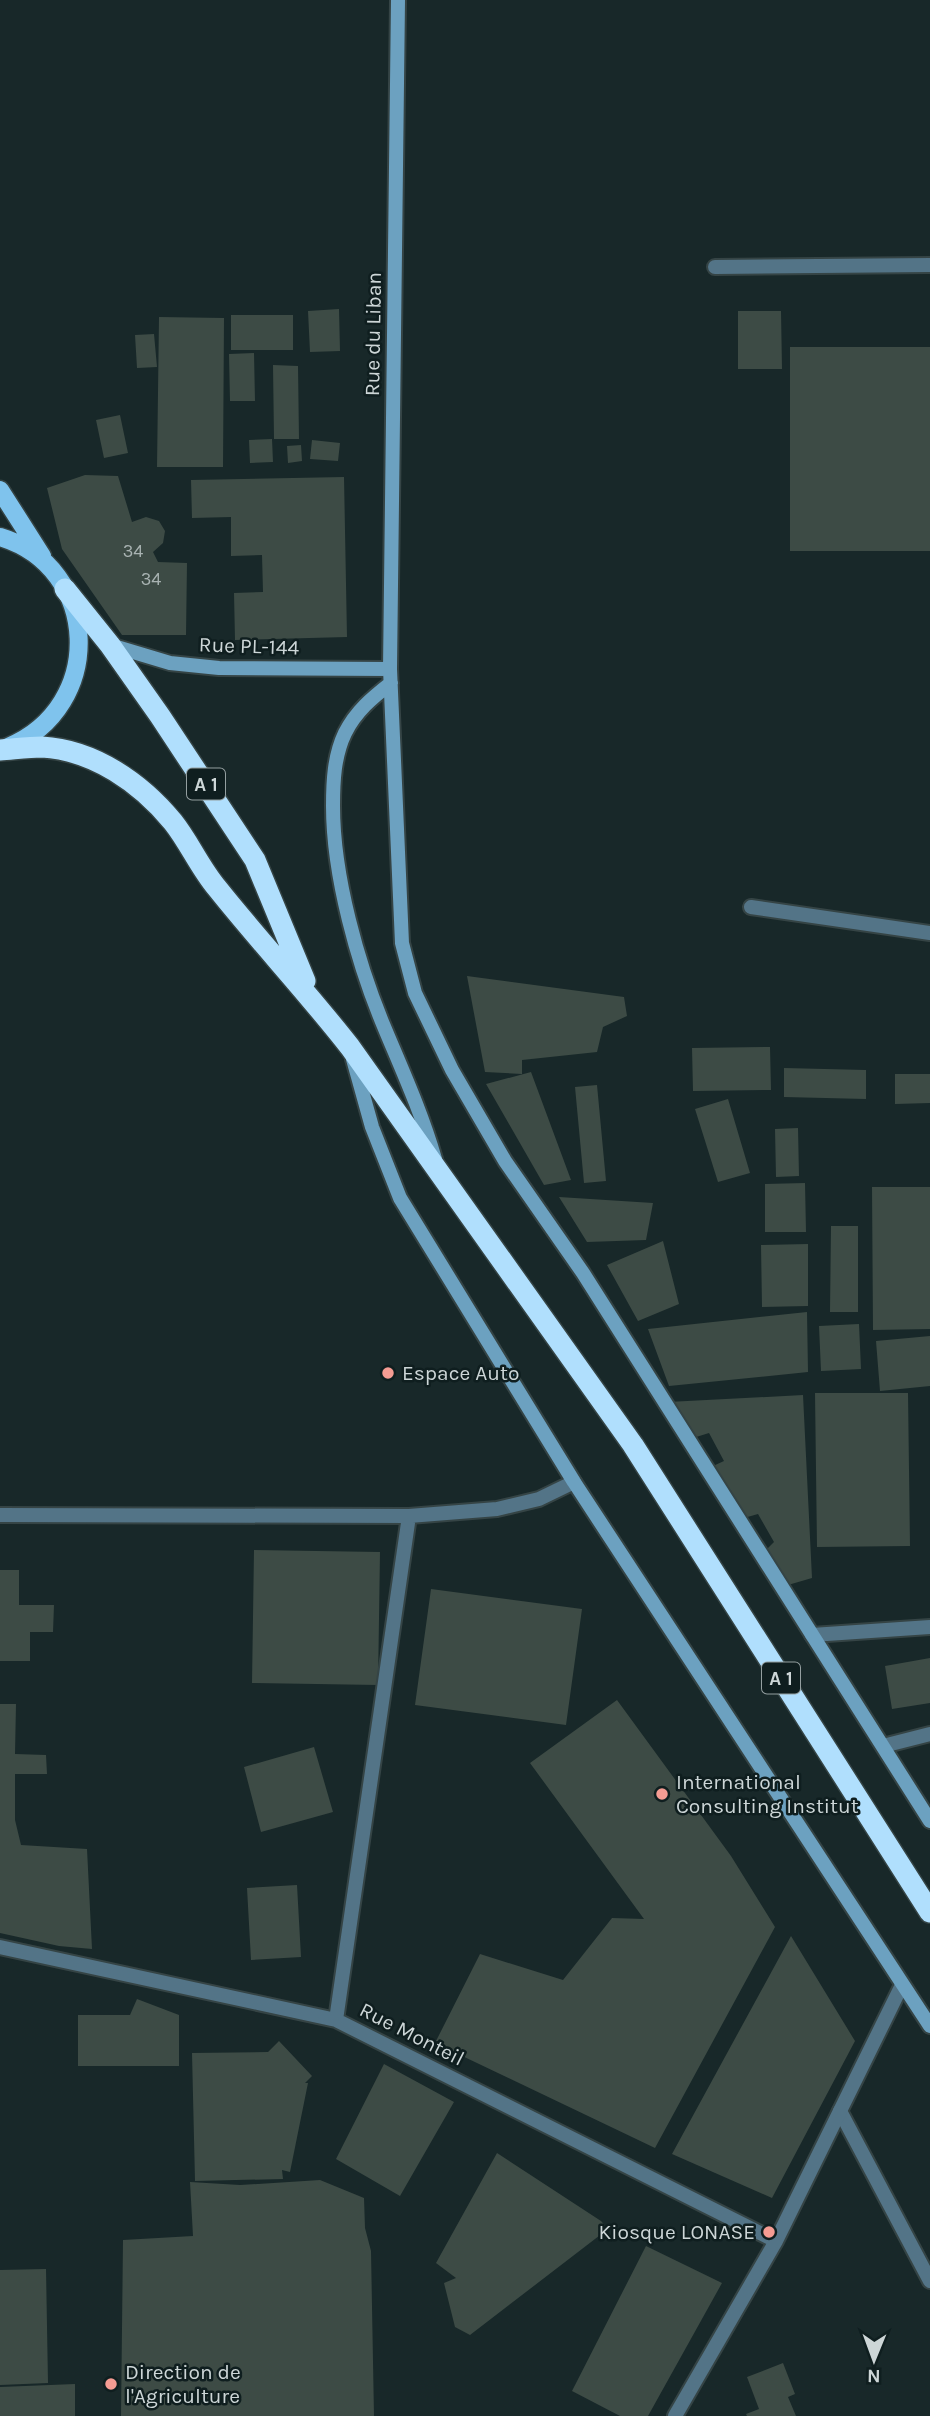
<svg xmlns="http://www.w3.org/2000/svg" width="930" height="2416" viewBox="0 0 930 2416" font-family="Karla,sans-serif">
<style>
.building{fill:#3d4b45}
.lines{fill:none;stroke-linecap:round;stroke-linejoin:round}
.lane-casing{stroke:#354445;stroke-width:18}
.street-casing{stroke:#354445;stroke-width:18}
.secondary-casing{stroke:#354445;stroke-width:18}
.primary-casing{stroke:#354445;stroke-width:21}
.highway-casing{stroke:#354445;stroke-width:24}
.lane{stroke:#537487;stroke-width:14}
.street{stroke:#537487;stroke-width:14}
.secondary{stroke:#6ca1c0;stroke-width:14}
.primary{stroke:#7fc3ed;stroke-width:18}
.highway{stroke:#b0dffd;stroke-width:21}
.poi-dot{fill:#f59c93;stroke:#0f1e1f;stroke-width:2.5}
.labels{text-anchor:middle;stroke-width:5;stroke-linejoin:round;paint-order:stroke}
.number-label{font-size:18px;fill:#a9b3b2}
.shield{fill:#0f1e1f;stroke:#949fa0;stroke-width:2}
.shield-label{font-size:19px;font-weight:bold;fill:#cdd6d7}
.street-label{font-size:21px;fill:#cdd6d7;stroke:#0f1e1f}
.poi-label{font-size:21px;fill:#cdd6d7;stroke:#0f1e1f;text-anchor:start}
</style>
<rect width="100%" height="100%" fill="#182829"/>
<path class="building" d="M339,309L340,351L310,352L308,311Z
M738,311H781L782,369H738Z
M231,315H293V350H231Z
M159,317L224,318L223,467H157Z
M154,334L157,367L137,368L135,335Z
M790,347H930V551H790Z
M254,353L255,401H230L229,354Z
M273,365L298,366L299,439H274Z
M120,415L128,453L104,458L96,420Z
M272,439L273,462L250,463L249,440Z
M312,440L340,443L338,461L310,459Z
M301,445L302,461L288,463L287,446Z
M85,475L118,476L132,522L146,517L159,521L165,531L163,543L153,552L158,562L187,563L186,635H122L62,549L47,488Z
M344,477L347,637L235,640L234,593L263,592L262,555L231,556V517L192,518L191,480Z
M467,976L624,997L627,1016L603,1027L597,1052L522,1060V1074L485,1072Z
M770,1047L771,1090L693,1091L692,1048Z
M784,1068L866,1070V1099L784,1097Z
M531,1072L571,1180L544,1185L486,1084Z
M895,1074H930V1103L895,1104Z
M597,1085L606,1181L584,1183L575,1087Z
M728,1099L750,1173L718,1182L695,1109Z
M798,1128L799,1176L776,1177L775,1129Z
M805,1183L806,1232H765V1184Z
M872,1187H930V1329L873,1330Z
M559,1197L653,1203L646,1240L587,1242Z
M831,1226H858V1312H830Z
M663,1241L679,1304L638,1321L607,1265Z
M808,1244V1306L762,1307L761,1245Z
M807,1312L808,1372L669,1386L648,1329Z
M859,1324L861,1369L821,1371L819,1326Z
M930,1336V1386L880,1391L876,1341Z
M815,1393H908L910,1546L817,1547Z
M803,1395L812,1578L788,1585L766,1550L774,1542L758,1514L744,1518L713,1466L724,1461L709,1433L693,1438L668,1402Z
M254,1550L380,1552L378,1685L252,1683Z
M0,1570H19V1605H54L53,1632H30V1661H0Z
M431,1589L582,1609L566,1725L415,1705Z
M930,1658V1703L892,1709L885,1666Z
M617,1700L731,1856L775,1927L655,2148L435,2043L480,1954L563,1980L612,1918L644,1919L530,1763Z
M0,1704H16L15,1754L46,1755L47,1774H15V1820L21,1845L87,1849L92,1949L59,1946L0,1933Z
M314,1747L333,1812L261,1832L244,1767Z
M297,1885L301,1957L251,1960L247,1888Z
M791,1936L855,2041L772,2198L672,2154Z
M137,1999L179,2015V2066H78V2015H130Z
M279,2041L312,2076L305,2083H308L290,2172L282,2170L283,2179L195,2181L192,2053L268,2052Z
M384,2064L454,2102L400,2196L336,2159Z
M497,2153L601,2221L608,2229L470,2335L455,2327L444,2283L456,2278L436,2263Z
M320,2180L364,2198L365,2228L371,2251L374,2416H121L123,2240L193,2236L190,2182L240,2185Z
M646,2246L722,2283L648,2416H620L572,2391Z
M46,2269L48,2383L0,2385V2270Z
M783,2363L795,2394L788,2397L796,2416H747L746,2414L759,2409L747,2377Z
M75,2384V2416H0V2387Z"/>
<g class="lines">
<defs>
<path id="lane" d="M751,907L930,933
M812,1635L930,1627
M883,1746L930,1734
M840,2111L930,2281"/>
<path id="street" d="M715,267L930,265
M0,1515L409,1516L497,1509L539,1499L574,1482
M0,1947L336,2020L776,2241
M336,2020L409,1516
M675,2416L776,2241L902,1985"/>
<path id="secondary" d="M398,0L390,669L402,943L415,993L452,1070L505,1161L583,1273L930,1821
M110,645L170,663L219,668L390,669
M391,683C372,698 356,711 345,733C334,756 333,782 333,806C333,876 358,965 385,1029C403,1072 422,1114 435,1159
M353,1059L372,1127L400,1198L574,1482L930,2026"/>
<path id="primary" d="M0,490L42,556
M0,537C101,567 106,707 8,747"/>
<path id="highway" d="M65,589L110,645L160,716L255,860L305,981
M0,750C14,749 29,747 42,747C94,750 141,783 173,822C189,842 200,868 217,888C260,942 307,992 350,1047L633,1445L930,1912"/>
</defs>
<use href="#lane" class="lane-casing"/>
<use href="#street" class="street-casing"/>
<use href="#secondary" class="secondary-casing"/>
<use href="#primary" class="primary-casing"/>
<use href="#highway" class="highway-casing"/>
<use href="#lane" class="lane"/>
<use href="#street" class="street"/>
<use href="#secondary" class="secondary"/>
<use href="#primary" class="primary"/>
<use href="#highway" class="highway"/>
</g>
<g class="poi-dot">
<circle cx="388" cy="1373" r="7"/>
<circle cx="662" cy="1794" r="7"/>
<circle cx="769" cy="2232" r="7"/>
<circle cx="111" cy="2384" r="7"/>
</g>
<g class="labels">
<g class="number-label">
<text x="133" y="557">34</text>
<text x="151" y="585">34</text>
</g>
<g class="shield">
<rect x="187" y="768.5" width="38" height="31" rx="5"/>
<rect x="762" y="1662.5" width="38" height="31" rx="5"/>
</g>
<g class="shield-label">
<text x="206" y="791">A 1</text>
<text x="781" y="1685">A 1</text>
</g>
<g class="street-label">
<text transform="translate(373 334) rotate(-89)" y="7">Rue du Liban</text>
<text transform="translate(249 646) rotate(2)" y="7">Rue PL-144</text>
<text transform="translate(412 2034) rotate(27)" y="7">Rue Monteil</text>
</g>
<g class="poi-label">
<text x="402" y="1380">Espace Auto</text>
<text x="676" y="1789">International<tspan x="676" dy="24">Consulting Institut</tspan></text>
<text x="755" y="2239" text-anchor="end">Kiosque LONASE</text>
<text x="125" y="2379">Direction de<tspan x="125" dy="24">l'Agriculture</tspan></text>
</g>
</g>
<g transform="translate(874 2360) rotate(181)" stroke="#0f1e1f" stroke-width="5" paint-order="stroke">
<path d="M0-5L12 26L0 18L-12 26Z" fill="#cdd6d7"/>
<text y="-10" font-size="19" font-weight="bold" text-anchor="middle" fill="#cdd6d7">N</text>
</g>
</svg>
